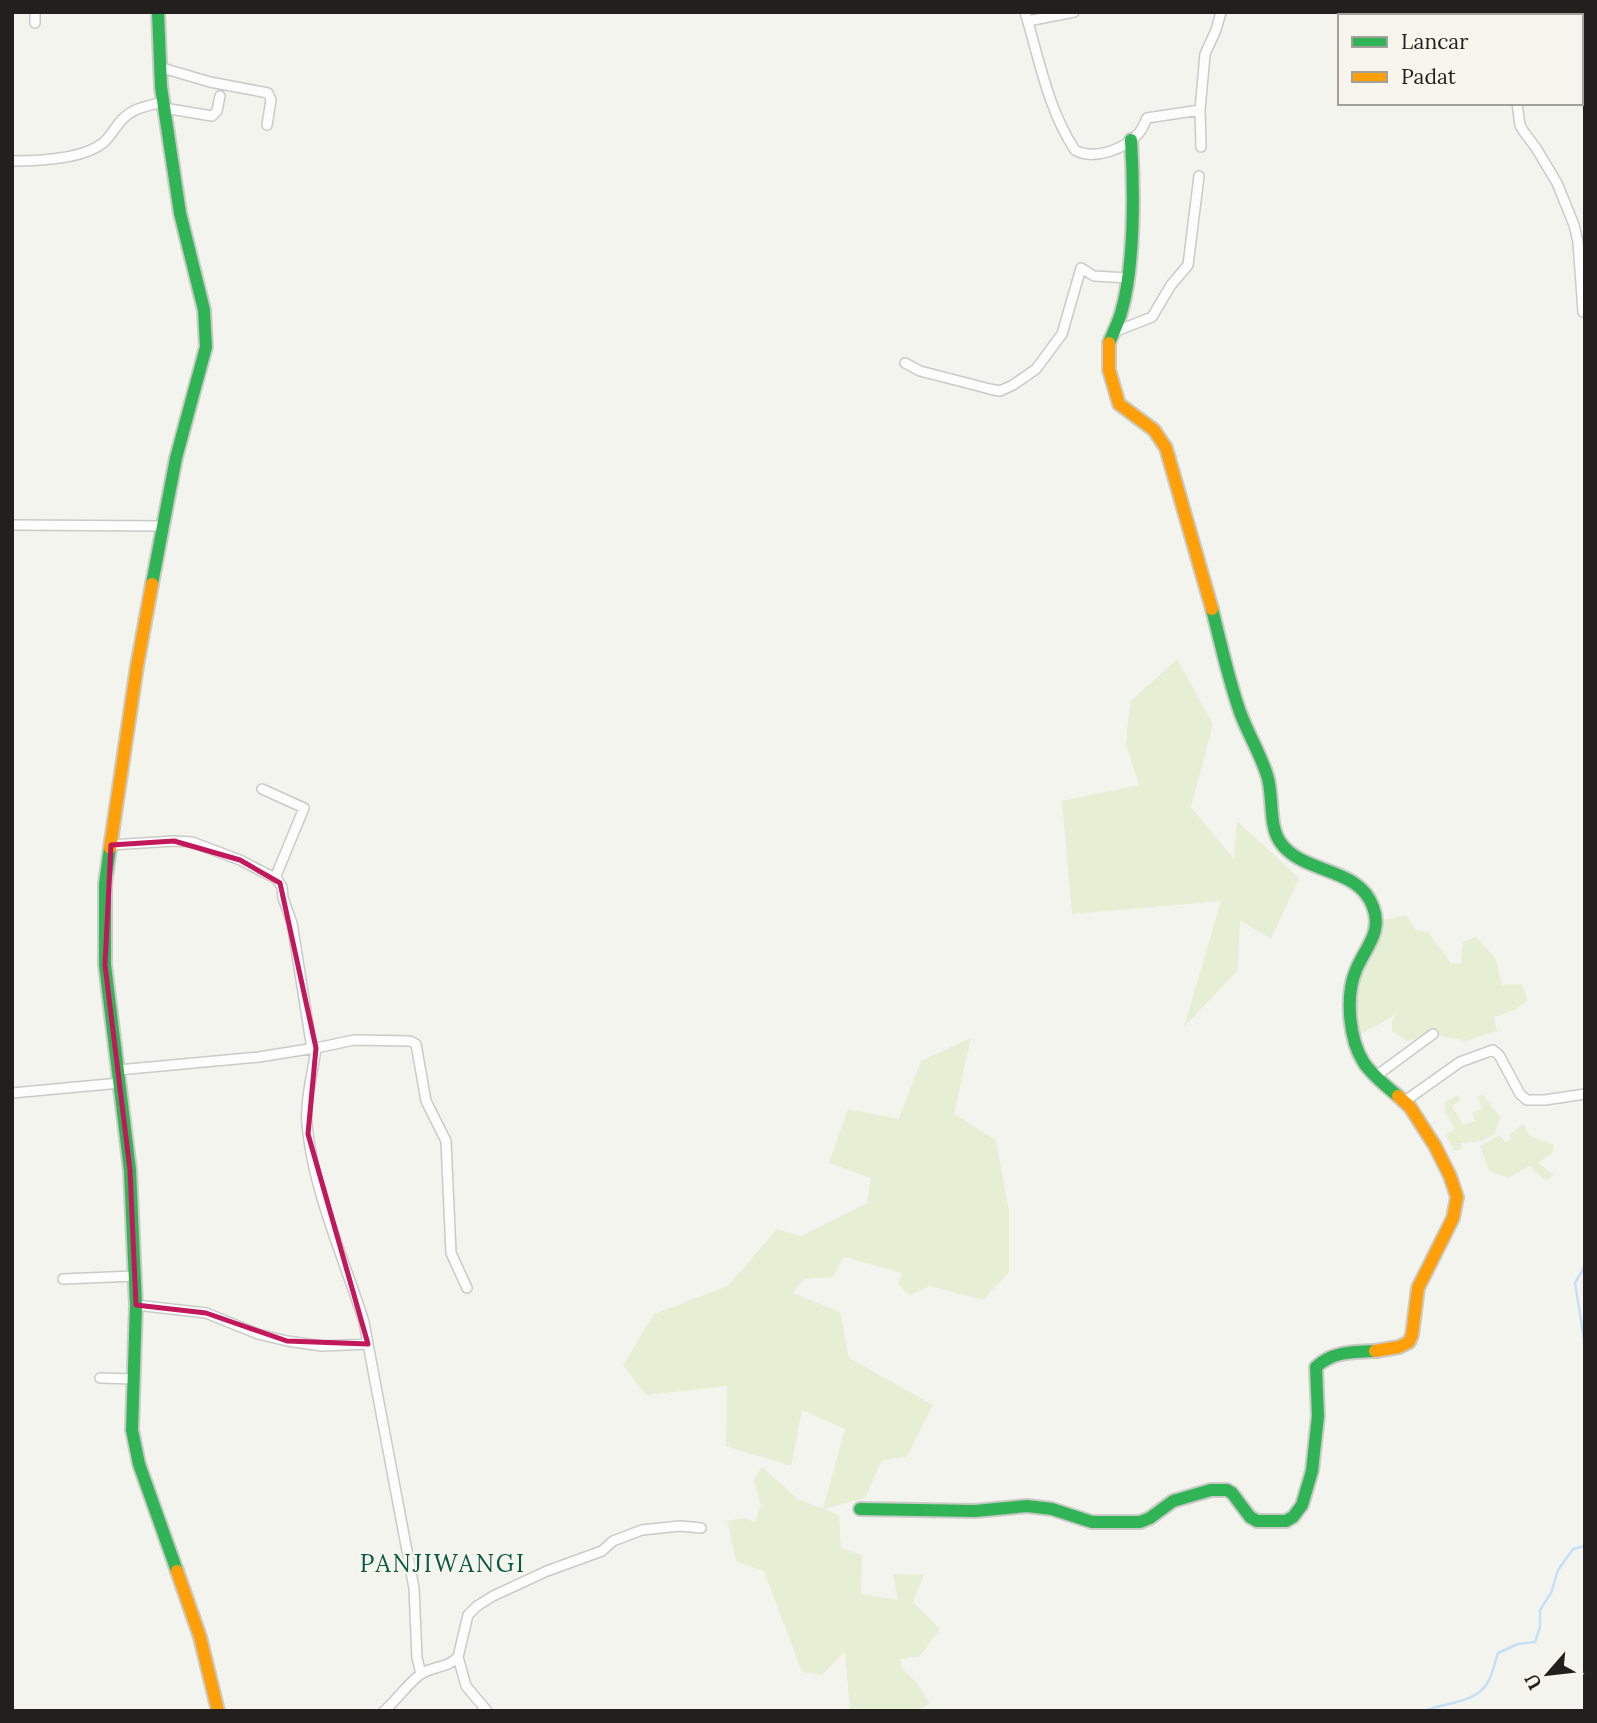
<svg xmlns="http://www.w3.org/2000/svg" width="1597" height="1723" viewBox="0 0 1597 1723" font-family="Lora,serif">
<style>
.green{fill:#e6eed4}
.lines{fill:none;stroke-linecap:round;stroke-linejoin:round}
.stream{stroke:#c4dff6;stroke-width:2.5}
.street-casing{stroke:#cacac6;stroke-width:12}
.fast-casing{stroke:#cacac6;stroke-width:16}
.slow-casing{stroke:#cacac6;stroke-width:16}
.street{stroke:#fdfdfd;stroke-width:9}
.fast{stroke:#30b455;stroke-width:12}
.slow{stroke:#ff9f0a;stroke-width:12}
.marked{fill:none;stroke:#c2185b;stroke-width:5;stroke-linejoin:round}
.labels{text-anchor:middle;stroke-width:5;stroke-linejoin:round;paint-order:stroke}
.quarter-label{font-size:24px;letter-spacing:2px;fill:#065a47;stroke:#f7f5ec}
</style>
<rect width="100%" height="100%" fill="#f4f4ef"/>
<path class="green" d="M1177,659L1213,724L1191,807L1234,859L1237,821L1299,878L1271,939L1240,920L1238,970L1184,1027L1221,901L1072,914L1062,801L1139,785L1126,744L1130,702Z
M1379,909L1385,920L1406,915L1416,930L1429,933L1451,963H1461L1463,942L1476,937L1496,959L1502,985L1522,984L1528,1000L1515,1010L1494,1017L1497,1031L1465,1041L1433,1034L1407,1041L1392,1031V1021L1400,1009L1392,1017L1360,1034L1355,981Z
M971,1038L954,1114L996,1140L1009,1211V1272L983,1300L930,1286L911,1295L898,1285L902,1273L844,1257L833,1277L804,1279L793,1293L840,1312L849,1358L933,1405L907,1457L882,1460L865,1498L824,1509L839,1515L841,1548L862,1555L861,1594L898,1600L893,1574L924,1575L913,1602L940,1629L919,1657L901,1659L902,1668L917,1683L930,1704L916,1711H850L845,1651L822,1675L802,1672L764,1571L736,1561L727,1521L744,1518L755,1522L761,1505L754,1480L762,1467L798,1499L823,1509L845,1429L802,1410L791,1466L726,1446L727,1386L646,1395L623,1365L654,1314L728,1286L777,1229L801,1236L867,1203L871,1178L829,1163L848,1109L899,1119L921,1061Z
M1457,1095L1461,1100L1452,1106L1463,1125L1475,1121L1472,1113L1482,1109L1478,1096L1483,1095L1500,1117L1495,1134L1482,1141L1461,1143L1462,1149L1454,1151L1446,1134L1455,1129L1445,1112V1102Z
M1523,1124L1530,1136L1554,1145L1552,1153L1538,1163L1554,1175L1546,1181L1529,1166L1509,1178L1489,1171L1480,1146L1500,1135L1505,1142L1511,1139L1510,1134Z"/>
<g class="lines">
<path class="stream" d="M1585,1266L1575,1283L1585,1345
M1424,1711C1444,1702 1478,1704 1489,1680C1493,1672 1495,1662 1498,1653L1518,1644L1535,1642L1540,1627V1610L1551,1593L1558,1570L1573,1549L1585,1546"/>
<defs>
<path id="street" d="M1025,12C1039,58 1048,110 1075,150C1094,161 1125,149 1139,133C1142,129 1145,123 1147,118L1200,110L1205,54L1216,30L1221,12
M1500,12L1501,16
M1579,12V16
M1028,21L1074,12
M35,23V12
M159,67L210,82L268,93L271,100L267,125
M1517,103L1520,125L1524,132L1536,148L1557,183L1574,225L1578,242L1583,312
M164,108L212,116L217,111L220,96
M1200,110L1201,147
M12,161C37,161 83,159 103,143C110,137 114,129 120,122C131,108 147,106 163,102
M1114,332L1152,317L1171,285L1188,265L1199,176
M905,363L920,371L990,389L1000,391L1013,385L1036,369L1062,334L1081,268L1094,276L1128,278
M12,525L165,526
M262,789L304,808L275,878
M111,845L174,841L192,842L240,860L277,879L282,887L283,898L292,923L312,1049
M118,1070L259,1057L315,1048
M1376,1076L1433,1034
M12,1093L120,1083
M1405,1101L1460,1062L1493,1050L1499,1055L1520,1094L1527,1100H1545L1585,1094
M63,1279L135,1276
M136,1305L206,1313L258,1334L287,1341L322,1346L368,1344L414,1588L417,1658L421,1674
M368,1344L364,1322C344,1258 313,1192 307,1124C305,1099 313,1073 316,1048L354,1040L410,1041L416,1044L426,1101L446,1141L451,1253L467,1288
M100,1378L134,1379
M458,1657L466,1686L487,1711
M384,1711C396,1701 411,1680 421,1674C433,1666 448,1668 458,1657L468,1615L477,1606L493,1596L547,1571L602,1551L613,1541L642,1530L680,1526L701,1528"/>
<path id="fast" d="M1109,343C1113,333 1118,323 1121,313C1135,266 1134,189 1131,140
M152,584L176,458L206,347L204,310L180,213L161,87L158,12
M1212,609C1221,644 1228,678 1240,712C1248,734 1260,753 1267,775C1274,796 1268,824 1280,842C1303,875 1359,866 1373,907C1383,932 1365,948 1356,970C1345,996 1349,1040 1364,1063C1373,1076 1386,1086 1398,1096
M110,848L105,884V965L130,1170L136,1305L132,1430L139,1464L177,1571
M860,1509L975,1511L1027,1506L1052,1509L1092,1522H1140L1150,1518L1173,1501L1211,1490H1227L1232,1493L1250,1517L1257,1521H1286L1293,1517L1302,1505L1312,1471L1318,1416L1316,1367C1333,1351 1354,1352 1375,1351"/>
<path id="slow" d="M1109,343V370L1119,404L1154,430L1166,448L1212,609
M110,848L137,666L152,584
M1375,1351L1399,1347L1409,1342L1412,1335L1418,1288L1453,1218L1457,1197L1450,1176L1435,1146L1410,1107L1398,1096
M177,1571L200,1637L218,1711"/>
</defs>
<use href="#street" class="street-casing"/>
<use href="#fast" class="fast-casing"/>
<use href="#slow" class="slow-casing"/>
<use href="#street" class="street"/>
<use href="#fast" class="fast"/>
<use href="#slow" class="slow"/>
</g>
<path class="marked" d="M174,841L240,860L280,883L316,1048L308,1134L368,1344L287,1341L206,1313L136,1305L130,1170L105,965L111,845Z"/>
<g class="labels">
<g class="quarter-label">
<text x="443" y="1572">PANJIWANGI</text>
</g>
</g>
<rect width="1597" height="1723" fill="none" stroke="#21201d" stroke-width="28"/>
<rect x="1338" y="14" width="245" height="91" fill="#f7f5ec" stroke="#a1a099" stroke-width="2"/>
<rect x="1352" y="37" width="35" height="10" fill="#30b455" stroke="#a1a099" stroke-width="2"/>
<text x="1401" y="49" font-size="21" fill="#21201d">Lancar</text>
<rect x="1352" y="72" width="35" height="10" fill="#ff9f0a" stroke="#a1a099" stroke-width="2"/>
<text x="1401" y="84" font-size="21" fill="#21201d">Padat</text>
<g transform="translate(1548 1674) rotate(242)" stroke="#f7f5ec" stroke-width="5" paint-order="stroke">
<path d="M0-5L12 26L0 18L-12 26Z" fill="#21201d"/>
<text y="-10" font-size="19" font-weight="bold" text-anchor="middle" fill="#21201d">U</text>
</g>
</svg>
